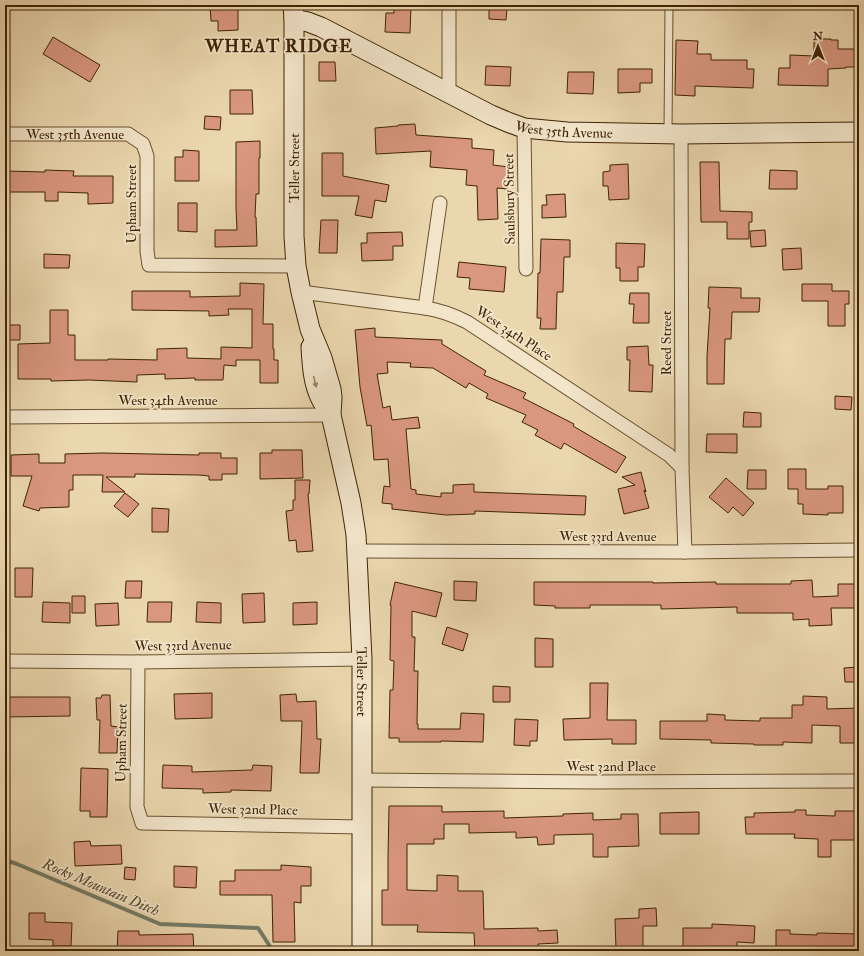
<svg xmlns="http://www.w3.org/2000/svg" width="864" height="956" viewBox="0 0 864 956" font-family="'IM FELL Double Pica',serif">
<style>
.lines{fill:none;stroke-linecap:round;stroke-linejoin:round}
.stream{stroke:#747d69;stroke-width:4}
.building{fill:#da9780;stroke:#3f2305}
.lane-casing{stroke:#6a502f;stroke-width:9}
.street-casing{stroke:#6a502f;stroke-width:15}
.secondary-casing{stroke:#3f2305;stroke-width:21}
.lane{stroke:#f2e5ca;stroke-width:7}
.street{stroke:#f2e5ca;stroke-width:13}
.secondary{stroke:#f2e5ca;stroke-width:19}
.oneway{fill:#988468}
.labels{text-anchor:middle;stroke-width:3.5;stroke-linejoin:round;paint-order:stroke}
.street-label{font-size:14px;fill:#3f2305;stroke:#f2e5ca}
.water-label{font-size:15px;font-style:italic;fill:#55482f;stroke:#f2e5ca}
.district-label{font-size:18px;font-weight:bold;letter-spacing:1px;fill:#3f2305;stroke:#f2e5ca}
</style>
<rect width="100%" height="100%" fill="#ebd7ae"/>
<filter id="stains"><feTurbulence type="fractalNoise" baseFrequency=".005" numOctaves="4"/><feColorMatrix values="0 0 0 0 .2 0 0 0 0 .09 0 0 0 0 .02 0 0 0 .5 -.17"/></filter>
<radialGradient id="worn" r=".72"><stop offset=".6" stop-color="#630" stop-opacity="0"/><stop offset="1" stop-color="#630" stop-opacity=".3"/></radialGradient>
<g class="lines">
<path class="stream" d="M5,860L17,864L160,924L258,928L273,951"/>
</g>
<path class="building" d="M210,5H238V30L218,31V21H211Z
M394,5H411L410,33L385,32L386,13H394Z
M489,7L507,8L506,20L489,19Z
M53,37L100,65L90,82L43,54Z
M814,39H831V40H838V49H859V67H846V68L828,69V86L778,85L779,68H790V55L814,56Z
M676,40L698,41L697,54H711V60H747V69H754L753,88L695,86V96L675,95Z
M319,62H335L336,81H319Z
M486,66L511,67L510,86L485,85Z
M618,69H652V83H640V92L618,93Z
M568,72H594L593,94L567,93Z
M230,90H252L253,114H230Z
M205,116L221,117L220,130L204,129Z
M415,124L416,135L472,139V148L494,150L493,165L509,167L507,189L497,188L498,219L478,220L477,186L466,185L467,170L430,167L431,151L376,154L375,128L398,126V125Z
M260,141V158H259V194H256L255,217H256L257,246L215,247V230H237L236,208V142Z
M183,150L199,151V181H175V157H183Z
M322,153H343V176L389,185L386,202L375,200L372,218L355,215L359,196H322Z
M700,162H719L720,211L752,212V222H749V239H727V222H701Z
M628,164L629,199L609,200L608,186H603V172L610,171V165Z
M45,170L74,171L73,176H113V203L88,204V193L58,192V201H45V192H5V171L45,172Z
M770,170L797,171V189H769Z
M565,194L566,217L542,218V205H547L546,195Z
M178,203H197V232L178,231Z
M321,220H338L337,253H319Z
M765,230L766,246L751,247L750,231Z
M402,232L403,246H393V260L362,261L361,243H367V233Z
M541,239L570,240V257H564L563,292H557L556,329H540L541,318H537L538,273H540Z
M616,243L645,244L644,267H638V281H620V268H616Z
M801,248L802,269L783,270L782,249Z
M44,254L70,255L69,268H44Z
M459,262L506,267L504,292L469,289L470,278L457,277Z
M240,283L264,284L263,324H273V349H274V360H278V383H260V360H236V366L224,365L223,380H195V378L165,379V374L137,375V382L89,380L51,381V379H18V344L50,343V310H68V335H75V360H108V359L157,360V349L187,348V358L221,359V347L252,348V309H228L229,315L209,316V311L132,310V291H190V297L240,296Z
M802,284H832V291H849V304H845V326H828V301H802Z
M709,287L741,288V298H760L759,312H732L731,339H725L724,384H707V356L710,308H708Z
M630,293H649V323H633L634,304H629Z
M5,325H20V340H5Z
M375,328V337L442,340V344L486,371L484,375L526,393L523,398L574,424L573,426L626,457L616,473L564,443L561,449L535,435L538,430L522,422L526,415L486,398L488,394L469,383L466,388L433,368L410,367L411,363L387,362L388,373L377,374L383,408L390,406L392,420L418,417L420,428L406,429L411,489L416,490V494L441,497V493H453V485L474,484V492L586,496L585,515L475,511V514L446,515L392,509V504L382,503L384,486L390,487L388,459L374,460L371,425L367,426L360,387L355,330Z
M648,346L649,365H653L652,392L629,391L630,360H627V347Z
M835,396L852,397L851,410L835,409Z
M744,412L761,413V427H743Z
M707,434H737V453L706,452Z
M272,450H302L303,478L260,479V453H272Z
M103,453L199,455V453H221V458H237V474H222V480H209V476L199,475L135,474V477H106L125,492H102L103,475H73V490H69V507L40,508L39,511L23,506L32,476H11V455L39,454V463H65V454Z
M788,469H806V489H828V486H843V513H828V515L803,514V504H798V489H788Z
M748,470H766V489H747Z
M641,472L646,492L644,490L649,508L624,514L618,489L635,485L622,477Z
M726,478L754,503L743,516L733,507L728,513L709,497Z
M295,480H310L309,494H308L313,551L297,552L296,540L289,541L286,511L293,510V500H295Z
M125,493L139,504L128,517L114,506Z
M152,508L169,509L168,532H152Z
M15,568H33L32,597H15Z
M812,580L813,597L838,596V584H859V608H831L832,625L809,626V619L793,620V613H737V607L661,609V605H590V608H555V606L534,605V582H653V583L716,582V584H791V581Z
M126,581H142L141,598H125Z
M454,581L477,582L476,601L454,600Z
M395,582L442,593L436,617L412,611V637H415L414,671H418L417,724H418V729H460L461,713L484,714L483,742L441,741V742H399V738H389L390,690H393L394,661L390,660L391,605H390Z
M264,593L265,622L243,623L242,594Z
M72,596H85V613H72Z
M43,602L70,603V623L42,622Z
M148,602H172L171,622H147Z
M197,602L221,603V623L196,622Z
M317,602V624L293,625V603Z
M118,603L119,625L96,626L95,604Z
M447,627L468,634L463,651L442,644Z
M535,638L553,639V667H535Z
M859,667V682H845L844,668Z
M590,683H608L607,720H636V744H612V739L564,740L563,719L590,718Z
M493,686L510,687V702H493Z
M212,693V718L175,719L174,694Z
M296,694L297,702L316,701L317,739H321L319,773H300L302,721H281L280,695Z
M102,695H110L111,726L118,727L117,753H99L100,720H97L96,698H101Z
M803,696L827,697V709L859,708V731H857V743H840V726L812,725V743L783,742V745H754V744L711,743V740L660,739V721H707V714L725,715V720L760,721V718H792V705H803Z
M5,697H70V716L5,717Z
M515,719L538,720L537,741H530V746L514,745Z
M163,765L192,766V772L252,770L253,765L272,766L271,791L231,790V792L203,793V789L162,788Z
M81,768L108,769L107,817H90V811H80Z
M389,806H442V812L504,811V818L563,816V814L593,813V820L621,819V814H638L639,846L608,847V857H593V834L554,835V844L538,845L537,837L516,838V832L469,833V824H444V839H434V844H407V890L437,891V875L458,876V891H483L484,929L538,928V931L557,930L558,943L538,944V951H475L474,933L417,932L418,925H382V890H388V858Z
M795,810H806V815L835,816V811H859V840H831V857H818V839L794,838L795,834H746L745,817H754V813L795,812Z
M699,812V834H660V813Z
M90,841L91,846L121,845L122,864L75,866L74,842Z
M281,865L311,867V886H301V903L294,902L295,942H273L272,895H220V881H235V870H281Z
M174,866L197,867L196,888L174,887Z
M125,867L136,868L135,880L124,879Z
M656,908L657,926H643V950H616L615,919L639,918V909Z
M29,913H45V922L72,923L71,946H53V940L29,939Z
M712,924L755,926L754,943L737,942V951H683V928H712Z
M776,930H790V934L817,935V933L859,934V951H776Z
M118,931H139V935L193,934L194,951H117Z"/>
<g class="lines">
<defs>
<path id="lane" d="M668,133L669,6L698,5"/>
<g id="street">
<path d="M449,93V5"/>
<path d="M524,128L526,269"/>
<path id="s1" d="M5,134H128L143,144L147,156V251L149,265L296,266"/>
<path d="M681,134L682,468L685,552"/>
<path d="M301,292L425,308C440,310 453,315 467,322L669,455L682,468"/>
<path d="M425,308L440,203"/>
<path d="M5,417L331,415"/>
<path d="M357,551L685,552L859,550"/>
<path d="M5,661L138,662L362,659"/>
<path d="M138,662L137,807L142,823L362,827"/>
<path d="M362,780L595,782L859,781"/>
</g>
<g id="secondary">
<path id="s2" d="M293,5L294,19V236L296,266L301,292L310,329L322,358L331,389L332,397L331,415L351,503L356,535L362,659V951"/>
<path id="s3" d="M294,19L308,22L321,27L491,115L510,123L524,128L567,132L681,134L859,132"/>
<path d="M311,347C312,365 313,383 321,399C324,405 328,410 331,415"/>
</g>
</defs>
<use href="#lane" class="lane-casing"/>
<use href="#street" class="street-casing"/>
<use href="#secondary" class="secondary-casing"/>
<use href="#lane" class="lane"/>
<use href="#street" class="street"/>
<use href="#secondary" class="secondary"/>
</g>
<defs><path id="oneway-solid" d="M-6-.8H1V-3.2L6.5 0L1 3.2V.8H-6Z"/></defs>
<use class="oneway" href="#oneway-solid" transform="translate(315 382) rotate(76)"/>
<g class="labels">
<g class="street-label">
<text dy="5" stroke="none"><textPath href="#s3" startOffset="295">West 35th Avenue</textPath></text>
<text dy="5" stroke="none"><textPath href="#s1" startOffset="70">West 35th Avenue</textPath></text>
<text transform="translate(294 168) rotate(-90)" y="5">Teller Street</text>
<text transform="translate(509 199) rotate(-91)" y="5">Saulsbury Street</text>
<text transform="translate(131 204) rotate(-90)" y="5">Upham Street</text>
<text transform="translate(514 333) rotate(33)" y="5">West 34th Place</text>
<text transform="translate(666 343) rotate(-90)" y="5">Reed Street</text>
<text x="168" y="405">West 34th Avenue</text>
<text x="608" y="541">West 33rd Avenue</text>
<text transform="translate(183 645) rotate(-1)" y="5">West 33rd Avenue</text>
<text dy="5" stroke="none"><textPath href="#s2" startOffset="685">Teller Street</textPath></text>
<text transform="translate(121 743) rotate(-89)" y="5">Upham Street</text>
<text x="611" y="771">West 32nd Place</text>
<text transform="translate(253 809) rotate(1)" y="5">West 32nd Place</text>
</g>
<g class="water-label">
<text transform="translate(101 887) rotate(23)" y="5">Rocky Mountain Ditch</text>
</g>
<g class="district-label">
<text x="279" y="52">WHEAT RIDGE</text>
</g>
</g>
<rect width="864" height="956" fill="none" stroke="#ebd7ae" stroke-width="20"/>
<rect x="6" y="6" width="852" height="944" fill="none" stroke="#3f2305" stroke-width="2"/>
<rect x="10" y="10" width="844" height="936" fill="none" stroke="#3f2305"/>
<g transform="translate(818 46)" stroke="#f2e5ca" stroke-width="3" paint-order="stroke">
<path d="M0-3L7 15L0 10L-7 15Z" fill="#3f2305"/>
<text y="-6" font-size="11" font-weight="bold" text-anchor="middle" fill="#3f2305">N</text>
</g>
<rect width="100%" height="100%" filter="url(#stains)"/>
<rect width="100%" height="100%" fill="url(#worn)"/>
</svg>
